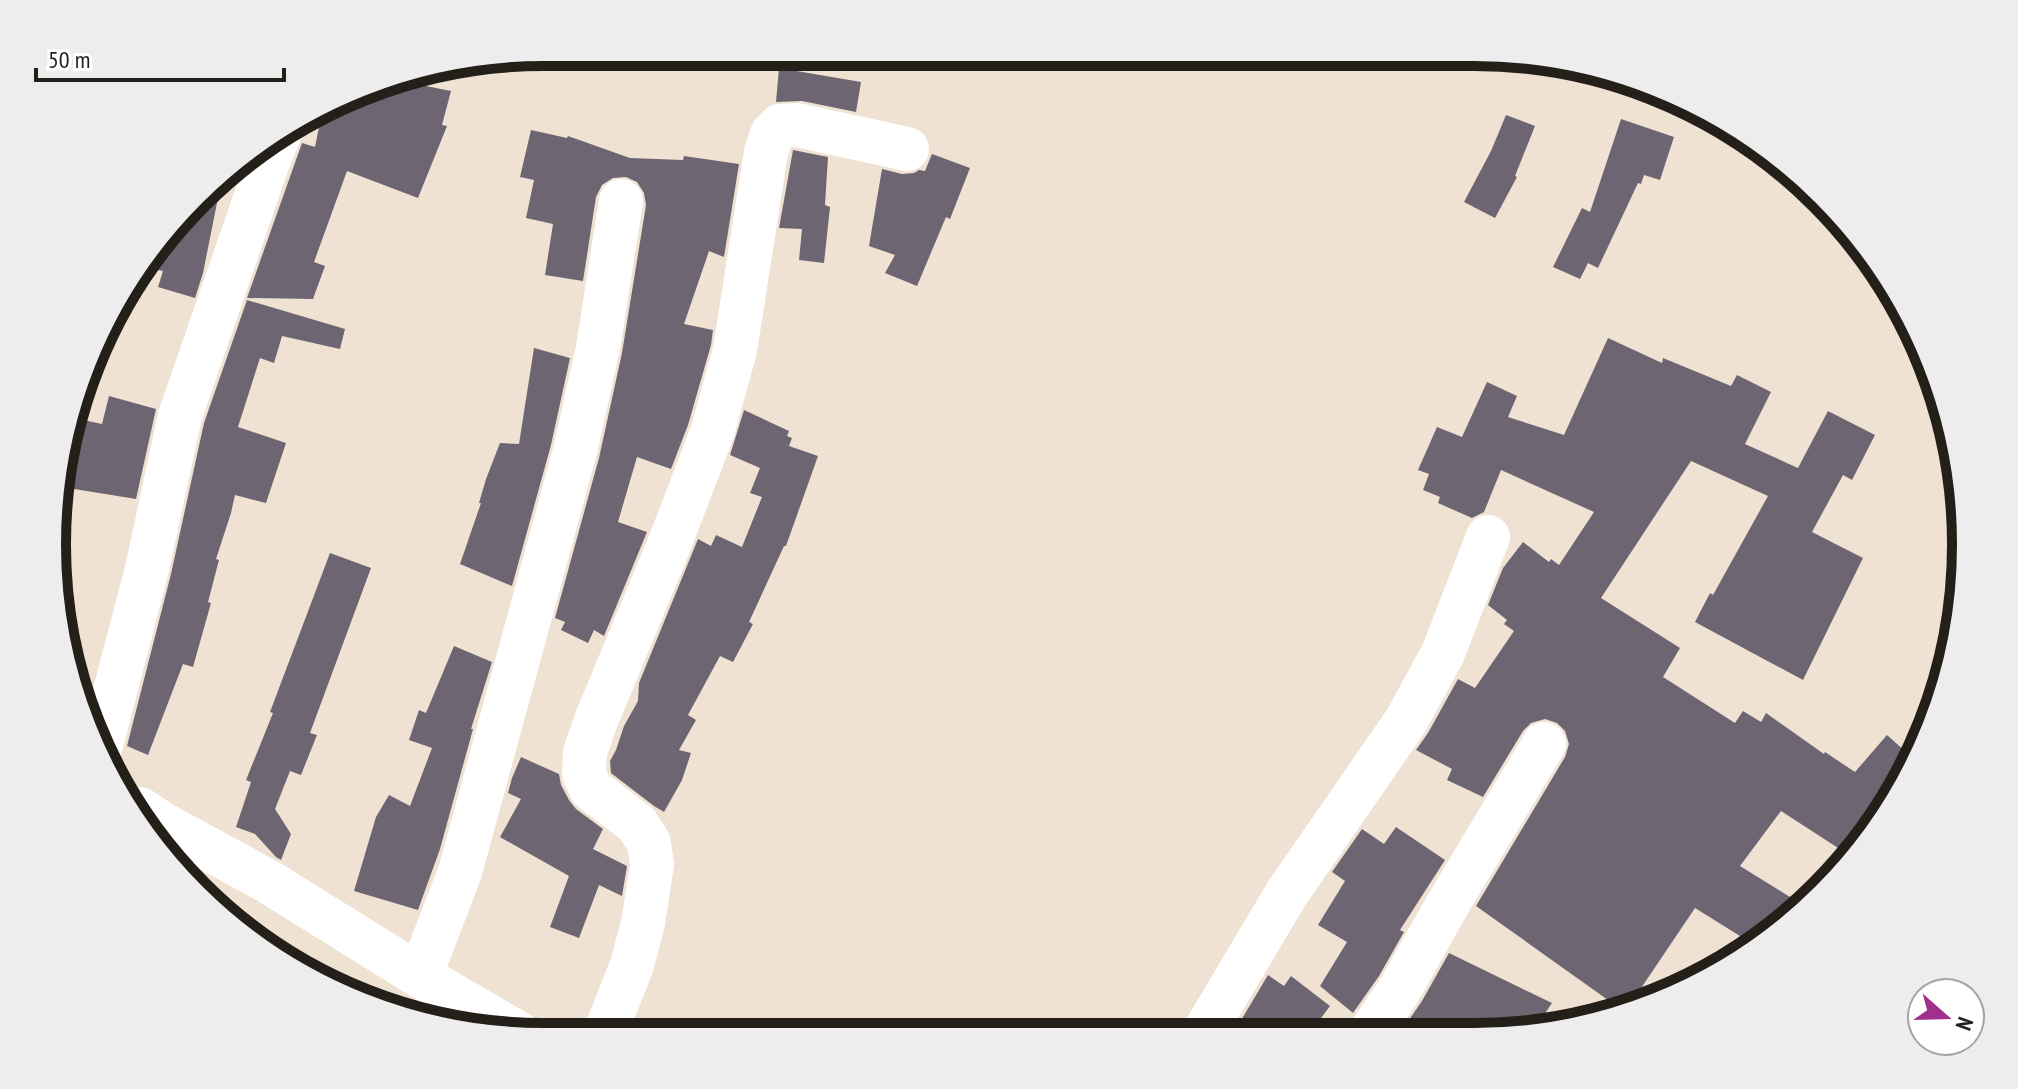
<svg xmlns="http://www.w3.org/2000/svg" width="2018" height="1089" viewBox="0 0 2018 1089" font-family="'PT Sans Narrow',sans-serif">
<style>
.building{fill:#6e6573}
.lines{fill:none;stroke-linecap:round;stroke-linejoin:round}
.minor{stroke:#fff;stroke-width:44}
.rim{fill:none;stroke:#241f19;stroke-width:10}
</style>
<rect width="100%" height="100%" fill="#efe2d2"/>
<path class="building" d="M779,68L861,82L856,112L802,101L776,102Z
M386,78L451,91L442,125L447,126L418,198L347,171L314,262L325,266L313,299L247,298L302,143L315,147L322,112L345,100L363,104L367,89Z
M1506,115L1535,126L1515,176L1517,177L1495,218L1464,202L1491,151Z
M1621,119L1674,137L1660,180L1644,175L1641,184L1638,183L1598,268L1588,263L1580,279L1553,267L1582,208L1590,212Z
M531,130L567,138L568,136L630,158L683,160L684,156L739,164L724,257L709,251L684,324L713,330L711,345L688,425L671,469L637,457L618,522L647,532L604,636L594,630L588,643L561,630L565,622L555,618L599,458L622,353L646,205L644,193L637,182L626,177L613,178L602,185L596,197L583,281L545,275L553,224L526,218L534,180L520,177Z
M793,150L828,157L825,205L830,207L824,263L799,260L802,229L779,228Z
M932,154L970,168L950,219L946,217L917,286L885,273L895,255L869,246L882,169L902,174L914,173L919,170L925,171Z
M222,178L203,273L195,298L158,287L163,271L139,266Z
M247,300L345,329L340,349L282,336L274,363L260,358L238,427L286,443L266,503L235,495L231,513L216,559L219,560L208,602L211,603L193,667L183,664L148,755L127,746L171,574L204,423Z
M1608,338L1662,363L1663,358L1731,386L1737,375L1771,392L1745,444L1798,468L1828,411L1875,435L1852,480L1843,475L1812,532L1863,558L1803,680L1695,622L1710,593L1713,595L1768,496L1691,461L1601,598L1680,648L1663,677L1735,723L1743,711L1761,722L1766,713L1824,754L1825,752L1855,772L1887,735L1916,761L1852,857L1781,811L1740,866L1803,905L1756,946L1695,908L1627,1009L1622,1010L1476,906L1565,757L1569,744L1565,731L1557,723L1545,719L1531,723L1523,731L1483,797L1447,780L1452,769L1416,750L1428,733L1458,679L1475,688L1514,631L1504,624L1507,620L1488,605L1503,568L1523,542L1549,562L1551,559L1559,565L1594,512L1501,470L1484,512L1472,518L1438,503L1440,497L1423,490L1429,474L1418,470L1437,427L1462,437L1487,382L1517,396L1508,417L1564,435Z
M534,348L570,358L551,445L512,586L460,564L481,503H479L486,479L500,443L519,444Z
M109,396L156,409L136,499L62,487L69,417L102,424Z
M744,410L789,431L787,436L792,438L789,446L818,456L786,546H784L749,622L753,624L733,662L720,656L688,715L696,720L679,750L691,753L682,780L664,812L654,806L611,773L610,761L616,750L624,726L638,701L639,683L698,539L711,546L716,535L742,547L762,497L750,493L760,468L730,455Z
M330,553L371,568L310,733L317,735L301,775L290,771L275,809L291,834L281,860L276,857L255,834L236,827L251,782L246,780L273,713L270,712Z
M454,646L492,662L471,729H473L440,849L418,910L354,891L376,817L389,795L410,806L432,748L409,740L419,710L426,713Z
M521,757L559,774L561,785L569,800L576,809L603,829L593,849L627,866L622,896L599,885L579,938L550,927L569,876L500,837L521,799L508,793L512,778Z
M1396,827L1445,860L1400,930L1404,932L1379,976L1353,1013L1320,986L1347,942L1318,925L1345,881L1332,872L1362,829L1384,844Z
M1449,953L1552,1003L1532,1033H1400L1422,1001Z
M1268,975L1284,986L1291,976L1330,1006L1310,1033L1236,1034L1234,1032Z"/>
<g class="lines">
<path class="minor" d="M100,749L147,569L180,416L269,159L279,135
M140,809L161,823L269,882L420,976L523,1036
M420,976L460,872L575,451L598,348L621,201
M1370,1033L1400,989L1445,909L1544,744
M1203,1034L1287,893L1406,721L1443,653L1488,537
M604,1036L632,965L643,923L652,865L649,843L637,824L591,789L584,774L585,752L597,718L669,545L712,433L735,350L766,152L772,134L780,126L797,125L907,149"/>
</g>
<path d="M0 0H2018V1089H0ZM544 66H1474A478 478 0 0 1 1952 544V545A478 478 0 0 1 1474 1023H544A478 478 0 0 1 66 545V544A478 478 0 0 1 544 66Z" fill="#ededed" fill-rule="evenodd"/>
<path class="rim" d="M544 66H1474A478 478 0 0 1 1952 544V545A478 478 0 0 1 1474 1023H544A478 478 0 0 1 66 545V544A478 478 0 0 1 544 66Z"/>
<g transform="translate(1946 1017) rotate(110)"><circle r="38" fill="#ffffff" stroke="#a7a5a3" stroke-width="2"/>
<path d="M0-6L14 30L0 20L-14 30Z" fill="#a1308d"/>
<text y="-12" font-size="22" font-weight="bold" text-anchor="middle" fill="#241f19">N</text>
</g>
<path d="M36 68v12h248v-12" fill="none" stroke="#241f19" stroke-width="4"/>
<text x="48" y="68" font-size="24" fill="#241f19" stroke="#ffffff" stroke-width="6" paint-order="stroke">50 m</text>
</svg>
